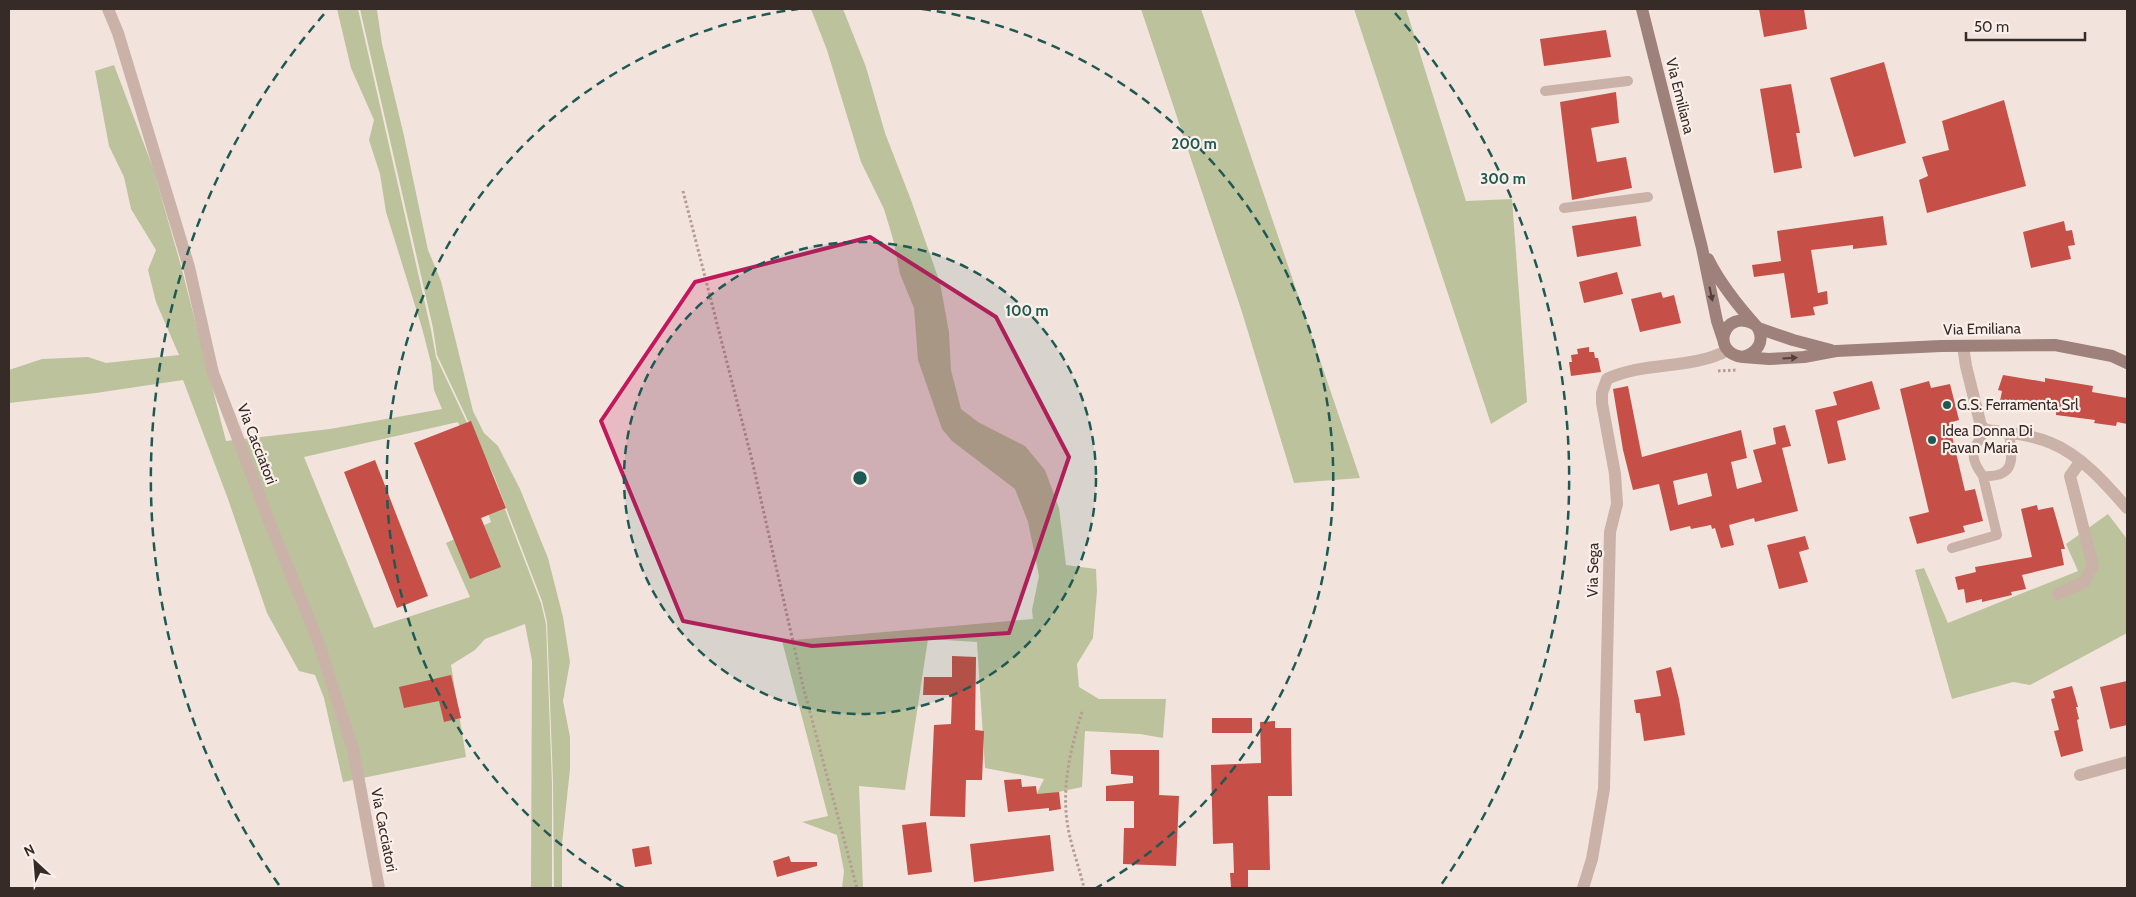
<svg xmlns="http://www.w3.org/2000/svg" width="2136" height="897" viewBox="0 0 2136 897" font-family="Cabin,sans-serif">
<style>
.green{fill:#bbc29c;fill-rule:evenodd}
.building{fill:#c65047;fill-rule:evenodd}
.lines{fill:none;stroke-linecap:round;stroke-linejoin:round}
.path{stroke:#b69c92;stroke-width:3;stroke-dasharray:2.5 2.5;stroke-linecap:butt}
.lane{stroke:#cbb2a8;stroke-width:10}
.street{stroke:#cbb2a8;stroke-width:12}
.secondary{stroke:#9e817a;stroke-width:12}
.oneway{fill:#51403c}
.marked{fill:#c2185b;fill-opacity:0.2;stroke:#c2185b;stroke-width:4;stroke-linejoin:round}
.ring{fill:none;stroke:#1e5953;stroke-width:2.5;stroke-dasharray:9 6}
.poi-dot{fill:#1e5953;stroke:#faefe9;stroke-width:2}
.labels{text-anchor:middle;stroke-width:4.5;stroke-linejoin:round;paint-order:stroke}
.street-label{font-size:15px;fill:#372b28;stroke:#faefe9}
.poi-label{font-size:15px;fill:#372b28;stroke:#faefe9;text-anchor:start}
.centre{fill:#1e5953;stroke:#faefe9;stroke-width:2.5}
.ring-label{font-size:15px;text-anchor:middle;font-weight:bold;fill:#1e5953;stroke:#faefe9;stroke-width:4.5;stroke-linejoin:round;paint-order:stroke}
</style>
<rect width="100%" height="100%" fill="#f2e4dd"/>
<path class="green" d="M337,9H358L431,330L436,357L493,478L541,603L546,624L552,784V888H531L532,661L525,624L485,639L475,650L451,665L466,757L343,782L324,698L315,675L299,671L267,613L228,499L183,380L96,393L9,403V370L42,359L88,357L106,363L179,355L156,302L148,270L156,250L131,209L124,177L109,146L95,71L114,65L153,168L181,266L226,441L330,429L442,409L434,390L431,363L422,328L386,212L380,174L369,140L374,120L351,68ZM458,422L491,522L446,543L470,597L374,628L304,457Z
M360,9L377,10L382,44L404,136L428,250L441,281L473,411L484,433L498,446L520,489L548,558L563,617L570,662L563,701L570,737V769L562,844V888H554L553,781L547,622L542,601L494,476L437,355L433,328Z
M811,9H843L866,67L885,133L911,200L940,283L949,332L951,370L961,409L978,422L1025,446L1045,470L1059,508L1066,565L1096,569L1097,591L1093,638L1077,664L1079,687L1099,699H1166L1163,738L1140,734L1085,731L1082,787L1035,797L1044,779L985,768L977,642L928,639L905,790L859,786L863,888H842L844,871L837,835L802,822L828,816L782,641L1033,619L1032,610L1039,576L1028,522L1015,489L952,441L942,429L918,360L914,308L900,274L893,239L884,209L861,162L827,50Z
M1141,9H1201L1360,478L1294,483L1242,312Z
M1354,9H1406L1466,201L1512,199L1527,402L1491,424Z
M2108,514L2127,539V633L2030,685L2013,682L1952,699L1915,570L1924,568L1948,623L2078,571L2066,544Z"/>
<path class="building" d="M1759,9H1804L1807,29L1764,37Z
M1606,30L1611,57L1544,66L1540,39Z
M1884,62L1906,143L1854,157L1830,78Z
M1791,84L1800,133H1796L1802,168L1774,173L1760,89Z
M1616,92L1619,123L1591,128L1597,162L1626,157L1632,188L1572,200L1560,102Z
M2004,100L2026,186L1927,213L1919,180L1928,176L1922,157L1949,150L1942,121Z
M1636,216L1641,246L1577,257L1572,226Z
M1883,216L1887,245L1853,249V245L1811,250L1818,293L1827,291L1828,304L1813,307L1815,315L1791,318L1784,273L1754,277L1752,265L1781,261L1777,231Z
M2064,221L2066,231L2072,230L2075,245L2068,246L2071,259L2031,268L2023,232Z
M1617,272L1623,294L1584,303L1579,282Z
M1661,292L1663,298L1674,295L1681,323L1640,332L1631,299Z
M1589,347V352H1594L1595,358H1598L1601,372L1571,376L1569,362H1572L1571,355L1578,354L1577,349Z
M2003,375L2045,382V378L2093,386L2092,392L2127,398V424L2117,422L2116,426L2094,423L2095,420L2056,415V412L2009,405L2010,403L2000,401L2002,391L1998,390Z
M1872,381L1880,409L1837,421L1846,460L1828,464L1815,410L1837,405L1833,392Z
M1929,381L1931,388L1950,384L1959,420L1949,423L1965,491L1975,489L1983,521L1963,526L1965,532L1917,544L1909,517L1929,512L1900,389Z
M1628,386L1642,457L1741,430L1747,458L1731,462L1737,489L1762,482L1753,450L1776,444L1773,428L1785,425L1791,446L1782,448L1798,511L1755,522L1754,518L1729,525L1734,545L1721,548L1715,528L1712,529L1711,525L1691,529L1690,526L1670,531L1659,484L1633,490L1623,450L1613,389ZM1707,473L1712,496L1678,505L1673,481Z
M471,421L506,508L481,518L501,567L470,579L414,443Z
M375,460L428,596L397,608L344,472Z
M2037,505L2038,510L2053,507L2065,549H2061L2064,565L2022,575L2026,589L2011,592L2012,595L1982,602V599L1966,603L1964,589L1958,590L1955,577L1976,572L1975,567L2032,557L2021,509Z
M1805,536L1809,549L1799,552L1808,582L1779,589L1767,545Z
M952,656L976,657L975,730L984,731L982,780H966L965,817L930,816L934,725L951,724L952,695H923L924,677H952Z
M1671,667L1679,699L1685,735L1644,741L1640,713H1636L1634,700L1661,696L1656,671Z
M451,675L461,718L444,722L439,701L404,708L399,687Z
M2127,681V725L2110,729L2100,687Z
M2072,686L2078,707H2076L2079,719L2077,720L2083,751L2061,757L2054,731L2059,730L2051,699L2055,698L2053,691Z
M1212,718H1252V733H1212Z
M1275,721V728H1291L1292,796H1268L1270,870H1248V888H1231L1230,873H1234L1233,843L1213,844L1211,765L1261,763L1260,722Z
M1110,750H1159V795L1179,796L1176,866L1123,864L1124,828H1134V801H1106V786L1133,783V776L1111,774Z
M1021,779L1022,787L1036,786L1037,794L1059,792L1061,809L1049,811V808L1008,812L1004,780Z
M926,822L932,872L908,875L902,825Z
M1050,835L1054,871L974,882L970,844Z
M649,846L652,864L635,867L632,849Z
M789,856L791,862H817V866L777,877L773,861Z"/>
<g class="lines">
<path class="path" d="M683,191L752,460L803,686L857,888
M1718,371L1736,370
M1082,712C1071,747 1062,784 1067,821C1070,844 1079,866 1084,888"/>
<path class="lane" d="M1545,91L1628,81
M1564,208L1648,197
M1986,430C1972,449 1968,456 1983,476C2016,478 2013,458 2009,433
M1952,548L1997,535L1983,476"/>
<path class="street" d="M108,9L118,33L189,267L213,373L273,531L317,638L353,749L379,888
M1963,346L1966,366L1981,426L1986,430C2008,433 2030,434 2051,443C2081,455 2106,484 2127,508
M2058,594L2084,582L2093,566L2070,476L2080,462
M2080,775L2127,762
M1583,888L1592,859L1604,789L1610,532L1617,504L1615,474L1602,403V393L1607,379C1645,361 1692,370 1728,350"/>
<path class="secondary" d="M1642,9L1702,248L1717,321L1723,339
M1708,259C1721,285 1738,306 1758,328C1765,342 1757,353 1743,357C1709,353 1724,308 1754,324
M1758,328L1793,340L1831,350
M1743,357L1769,359L1804,357L1836,351L1941,346L2055,345L2112,356L2127,363"/>
</g>
<defs><path id="oneway-solid" d="M-6-.8H1V-3.2L6.5 0L1 3.2V.8H-6Z" transform="scale(1.25)"/></defs>
<g class="oneway">
<use href="#oneway-solid" transform="translate(1711 294) rotate(78)"/>
<use href="#oneway-solid" transform="translate(1790 358) rotate(-4)"/>
</g>
<path class="marked" d="M870,237L996,317L1069,457L1009,633L812,646L683,621L601,421L695,282Z"/>
<circle cx="860" cy="478" r="236" fill="#1e5953" fill-opacity=".12"/>
<g class="ring">
<circle cx="860" cy="478" r="236"/>
<path d="M624 888A473 473 0 0 1 798 9M922 9A473 473 0 0 1 1096 888"/>
<path d="M279 885A709 709 0 0 1 325 13M1395 13A709 709 0 0 1 1441 885"/>
</g>
<g class="poi-dot">
<circle cx="1947" cy="405" r="5"/>
<circle cx="1932" cy="440" r="5"/>
</g>
<g class="labels">
<g class="street-label">
<text transform="translate(1680 96) rotate(76)" y="5">Via Emiliana</text>
<text transform="translate(1982 329) rotate(-1)" y="5">Via Emiliana</text>
<text transform="translate(257 444) rotate(69)" y="5">Via Cacciatori</text>
<text transform="translate(1593 570) rotate(-89)" y="5">Via Sega</text>
<text transform="translate(384 830) rotate(79)" y="5">Via Cacciatori</text>
</g>
<g class="poi-label">
<text x="1957" y="410">G.S. Ferramenta Srl</text>
<text x="1942" y="436">Idea Donna Di<tspan x="1942" dy="17">Pavan Maria</tspan></text>
</g>
</g>
<circle cx="860" cy="478" r="8" class="centre"/>
<g class="ring-label">
<text x="1194" y="149">200 m</text>
<text x="1503" y="184">300 m</text>
<text x="1027" y="316">100 m</text>
</g>
<rect width="2136" height="897" fill="none" stroke="#372b28" stroke-width="20"/>
<g transform="translate(35 862) rotate(334)" stroke="#faefe9" stroke-width="4" paint-order="stroke">
<path d="M0-4L9 19L0 12L-9 19Z" fill="#372b28"/>
<text y="-8" font-size="14" font-weight="bold" text-anchor="middle" fill="#372b28">N</text>
</g>
<path d="M1966 32v8h119v-8" fill="none" stroke="#372b28" stroke-width="2.5"/>
<text x="1974" y="32" font-size="15" fill="#372b28" stroke="#faefe9" stroke-width="4" paint-order="stroke">50 m</text>
</svg>
